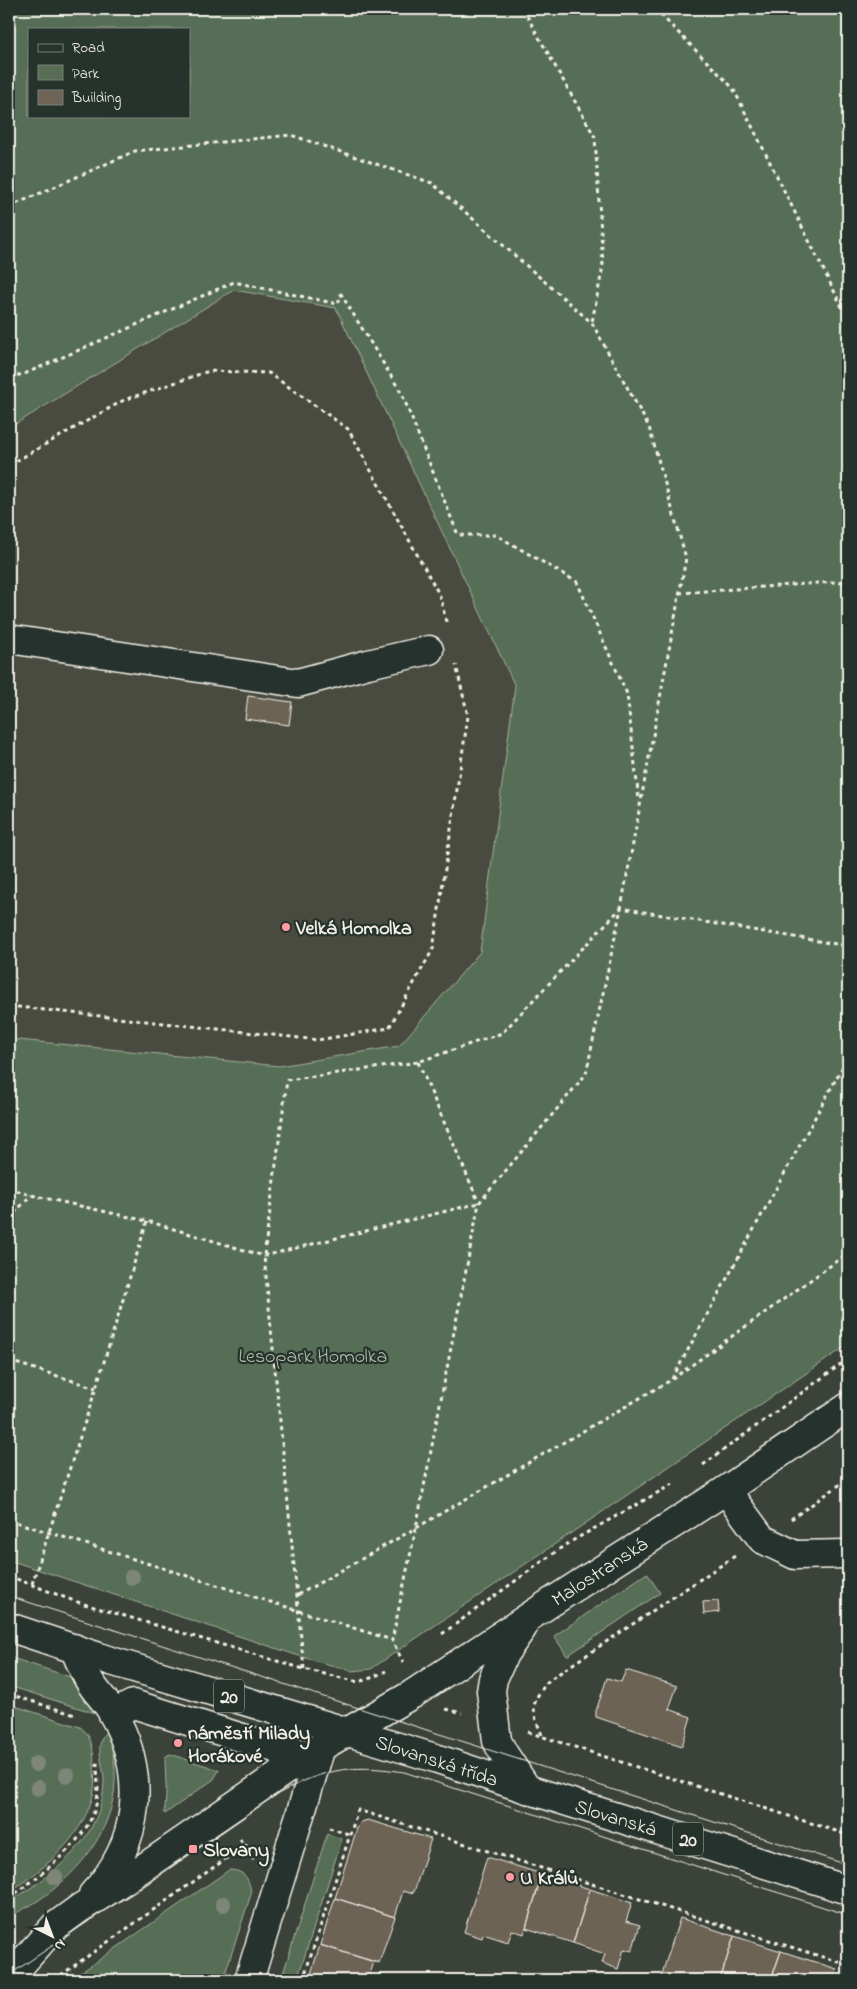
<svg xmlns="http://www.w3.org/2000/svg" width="857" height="1989" viewBox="0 0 857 1989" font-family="'Indie Flower',sans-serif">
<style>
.built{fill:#4a4c41}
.green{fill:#576e54;stroke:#a6b09e;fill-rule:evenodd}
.building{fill:#6d6455;stroke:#f4f1e8}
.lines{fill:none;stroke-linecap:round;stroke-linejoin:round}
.minor-casing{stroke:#f4f1e8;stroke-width:31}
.major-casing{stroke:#f4f1e8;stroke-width:31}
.path{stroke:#f4f1e8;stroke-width:3;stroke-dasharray:4 4;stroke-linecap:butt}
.minor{stroke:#26332d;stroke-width:28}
.major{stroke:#26332d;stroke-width:28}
.tram{stroke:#f4f1e8;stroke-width:1}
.tree{fill:#7e8679}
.poi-dot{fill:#ff9aa2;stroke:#26332d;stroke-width:2}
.labels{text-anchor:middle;stroke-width:4.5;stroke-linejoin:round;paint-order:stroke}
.shield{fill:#26332d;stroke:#b6b8b0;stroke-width:1}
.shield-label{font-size:19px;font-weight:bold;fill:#f4f1e8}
.poi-label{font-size:20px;font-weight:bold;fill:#f4f1e8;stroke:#26332d;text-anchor:start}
.park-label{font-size:20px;fill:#b5bdad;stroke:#26332d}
.street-label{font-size:20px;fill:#f4f1e8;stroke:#26332d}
</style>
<rect width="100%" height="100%" fill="#3b4239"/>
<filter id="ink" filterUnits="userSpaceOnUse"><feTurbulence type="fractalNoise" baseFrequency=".02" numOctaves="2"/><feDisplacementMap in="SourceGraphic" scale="10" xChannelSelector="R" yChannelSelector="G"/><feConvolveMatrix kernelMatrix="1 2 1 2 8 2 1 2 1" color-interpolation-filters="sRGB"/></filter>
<g filter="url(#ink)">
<path class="built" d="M234,290L336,308L515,686L480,952L399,1046L279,1066L9,1039V428Z"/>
<path class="green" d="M9,9H848V1345L371,1669L352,1671L302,1657L9,1560V1039L279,1066L399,1046L480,952L515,686L336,308L234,290L9,428ZM29,29H189V116H29Z
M647,1573L660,1593L567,1656L554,1636Z
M9,1657L70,1677L83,1683L101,1715L9,1686Z
M9,1704L80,1727C91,1734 93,1748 94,1761C94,1774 96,1786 92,1799C80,1840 43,1870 9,1892Z
M109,1732C112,1749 116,1765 115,1782C113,1831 79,1873 39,1900C29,1907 19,1911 9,1917V1902C53,1875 103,1839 104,1781C104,1765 94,1747 105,1733Z
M170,1754L219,1770L214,1779L165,1814L164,1813C168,1793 165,1776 165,1757Z
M327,1834L342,1839L297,1980H281Z
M229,1870C245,1870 250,1880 251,1894L223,1980H70Z"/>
<path class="building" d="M248,696L292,702L289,725L245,719Z
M718,1601L719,1612L704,1614L703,1602Z
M626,1670L677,1686L669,1709L691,1717L682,1746L596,1717V1711L607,1678L621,1682Z
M368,1820L431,1839L414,1892L410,1893L403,1891L395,1917L335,1898L357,1828L361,1822Z
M487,1857L542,1874L524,1934L512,1930L508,1942L483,1934L482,1938L464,1932Z
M542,1874L590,1889L573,1943L526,1928Z
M590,1889L632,1903L626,1921L640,1925L632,1951L624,1949L618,1969L602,1963L605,1954L573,1943Z
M335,1898L395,1917L379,1963L320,1945Z
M680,1918L734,1936L720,1980H660Z
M734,1936L781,1951L771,1980H720Z
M320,1945L374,1962L368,1980H309Z
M781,1951L837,1969L833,1980H771Z"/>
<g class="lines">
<defs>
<path id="minor" d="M9,639L298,683L368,664L429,650
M726,1490L762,1539L795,1555L848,1554
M113,1714L133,1704L281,1750L309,1754
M249,1980L321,1747"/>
<path id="major" d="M9,1627L111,1661L435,1758L527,1789L848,1890
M523,1627L504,1654L493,1679L491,1691L497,1741L504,1754L527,1789
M74,1648C79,1659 83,1670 89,1680C95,1692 107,1701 113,1714C147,1775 141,1843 93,1894
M10,1980L15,1971L54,1927L80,1908L129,1878L309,1754L411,1695L550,1603L726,1490L848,1407"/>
</defs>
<use href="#minor" class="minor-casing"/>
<use href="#major" class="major-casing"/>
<path class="path" d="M523,9L595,137L603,266L592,322
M655,9L733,88L848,319
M9,207L135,151L291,135L432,183L592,323L649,427L686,558L621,908L586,1074L479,1203L416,1528L392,1640L403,1662
M9,375H22L234,282L338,304L341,294L402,394L458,535H496L577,582L627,694L639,801
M9,465L124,400L209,371L269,373L348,429L440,596L447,625
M679,593L848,581
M9,1006L318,1040L389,1028L433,949L468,716L456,665
M418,1062L479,1203
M9,1188L31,1195L147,1221L264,1256L479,1203
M9,1219L31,1195
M9,1361L96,1388
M672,1379L848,1057
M703,1465L848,1359
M791,1519L848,1479
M9,1520L392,1640
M9,1576L74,1601L304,1669L358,1682L371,1678L386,1671
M32,1584L96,1388L147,1221
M298,1595L416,1528L671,1380L848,1253
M442,1634L565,1545L673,1484
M304,1669L264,1256L287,1080L418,1062L502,1033L621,908L848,946
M9,1694L75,1715
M446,1709L462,1713
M528,1732L848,1835
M542,1735C531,1709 530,1703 549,1680L735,1556
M329,1828L349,1834
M240,1839L244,1846L249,1843
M9,1898C36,1879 87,1841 95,1808C100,1793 97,1778 97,1762
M54,1980L244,1846L253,1860
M303,1980L358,1810L848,1965"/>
<use href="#minor" class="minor"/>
<use href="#major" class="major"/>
<path class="tram" d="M9,1596L848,1865
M9,1975L271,1798C319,1770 349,1763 404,1772L848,1915"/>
</g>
<g class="tree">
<circle cx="132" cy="1577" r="8"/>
<circle cx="36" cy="1764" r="8"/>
<circle cx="67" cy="1775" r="8"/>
<circle cx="38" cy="1788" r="8"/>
<circle cx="55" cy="1877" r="8"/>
<circle cx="223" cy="1904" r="8"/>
</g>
</g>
<g class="poi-dot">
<circle cx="286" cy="927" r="5"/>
<circle cx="178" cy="1743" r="5"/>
<rect x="188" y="1844" width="10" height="10" rx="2.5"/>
<circle cx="510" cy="1877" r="5"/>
</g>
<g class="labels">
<g class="shield">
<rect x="214" y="1679.5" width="30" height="33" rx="4"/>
<rect x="673" y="1822.5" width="30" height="33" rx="4"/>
</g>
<g class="shield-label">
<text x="229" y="1703">20</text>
<text x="688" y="1846">20</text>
</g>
<g class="poi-label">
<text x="296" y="934">Velká Homolka</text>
<text x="188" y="1739">náměstí Milady<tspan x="188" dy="23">Horákové</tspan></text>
<text x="203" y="1856">Slovany</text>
<text x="520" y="1884">U Králů</text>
</g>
<g class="park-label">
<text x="313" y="1362">Lesopark Homolka</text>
</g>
<g class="street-label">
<text transform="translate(599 1571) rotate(-33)" y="7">Malostranská</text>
<text transform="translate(437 1760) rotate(18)" y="7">Slovanská třída</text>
<text transform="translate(616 1817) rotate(17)" y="7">Slovanská</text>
</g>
</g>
<rect width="857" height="1989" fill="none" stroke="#26332d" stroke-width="30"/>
<rect x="15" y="15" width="827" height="1959" fill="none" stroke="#f4f1e8" stroke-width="2" filter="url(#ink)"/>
<rect x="28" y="28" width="162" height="90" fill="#26332d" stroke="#787f78"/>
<rect x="38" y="44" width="25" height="8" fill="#26332d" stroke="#787f78"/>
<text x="72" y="52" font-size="15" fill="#f4f1e8">Road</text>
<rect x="38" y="65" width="25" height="15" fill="#576e54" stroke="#787f78"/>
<text x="72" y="78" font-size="15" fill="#f4f1e8">Park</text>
<rect x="38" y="90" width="25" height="15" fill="#6d6455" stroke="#787f78"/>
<text x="72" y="102" font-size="15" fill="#f4f1e8">Building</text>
<g transform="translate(52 1936) rotate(138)" stroke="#26332d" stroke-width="4" paint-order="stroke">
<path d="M0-4L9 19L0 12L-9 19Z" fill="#f4f1e8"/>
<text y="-8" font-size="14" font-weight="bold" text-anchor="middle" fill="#f4f1e8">N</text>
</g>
</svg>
